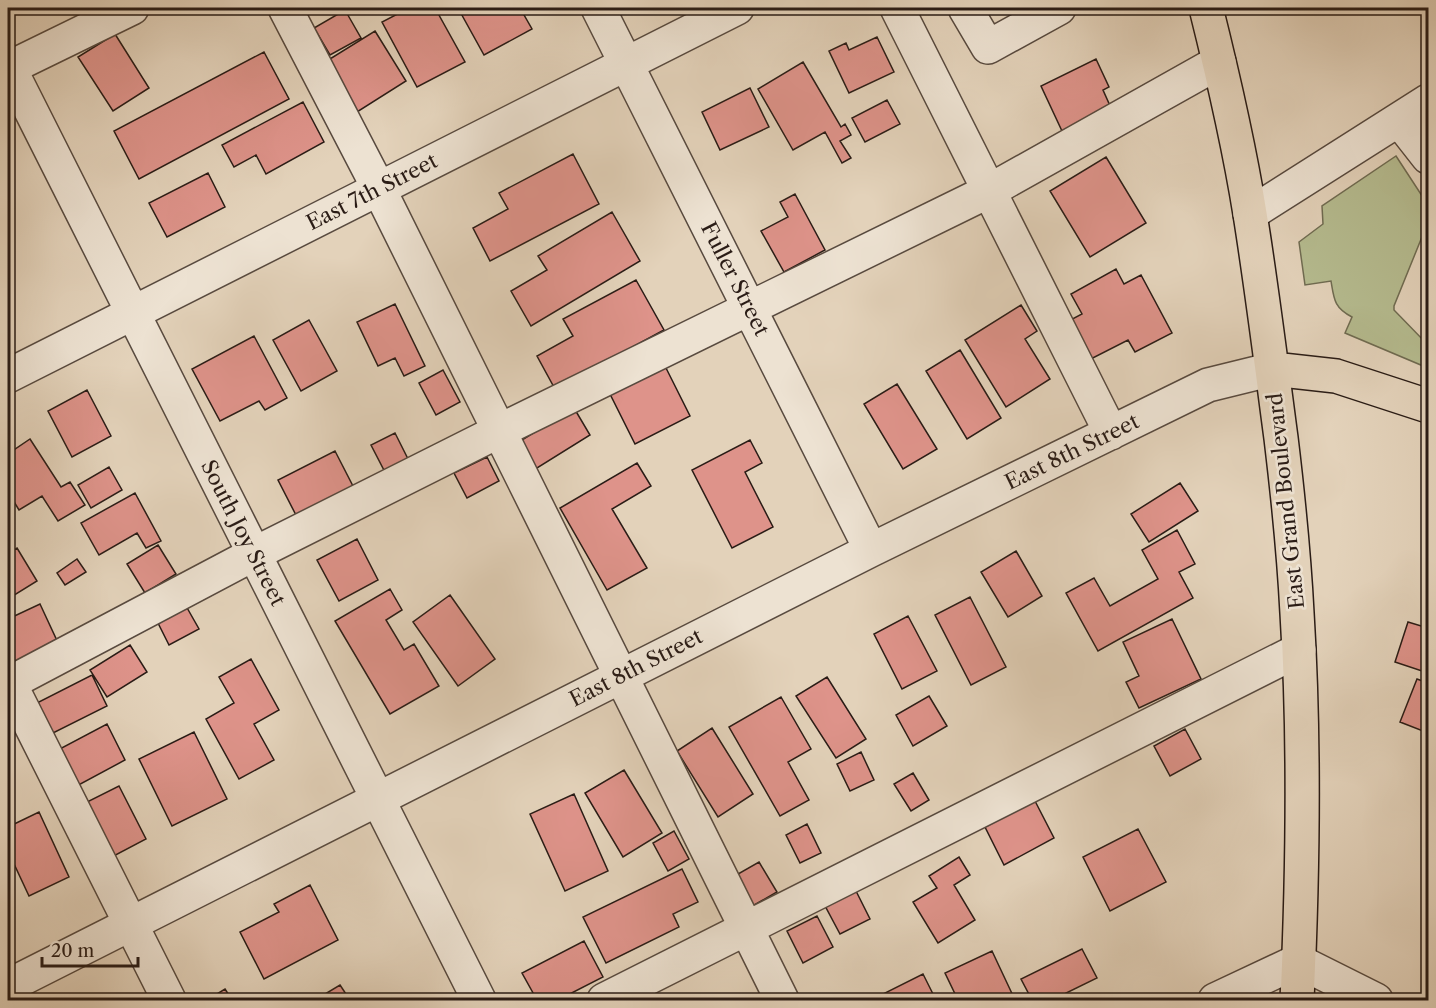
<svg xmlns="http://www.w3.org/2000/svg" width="1436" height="1008" viewBox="0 0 1436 1008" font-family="'Libre Caslon Text',serif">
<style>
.green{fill:#b5bb8f;stroke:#706c52;stroke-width:1.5}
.building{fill:#de938a;stroke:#2a1c16;stroke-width:1.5}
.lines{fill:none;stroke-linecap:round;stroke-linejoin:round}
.minor-casing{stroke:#584a3f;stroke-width:36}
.major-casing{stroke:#2a1c16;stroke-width:36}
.minor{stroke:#ede2d2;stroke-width:33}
.major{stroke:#e3d2ba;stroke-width:33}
.labels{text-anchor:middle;stroke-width:5;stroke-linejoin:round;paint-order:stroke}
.street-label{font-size:21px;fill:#2a1c16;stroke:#ede2d2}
</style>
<rect width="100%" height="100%" fill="#e3d2ba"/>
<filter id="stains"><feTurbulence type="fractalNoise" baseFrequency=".00333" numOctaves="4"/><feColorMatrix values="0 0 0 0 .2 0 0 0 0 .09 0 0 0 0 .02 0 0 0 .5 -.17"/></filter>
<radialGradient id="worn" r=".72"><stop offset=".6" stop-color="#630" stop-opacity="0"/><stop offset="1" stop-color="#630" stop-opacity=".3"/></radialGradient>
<path class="green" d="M1396,156L1428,205V222L1394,306V310L1428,345V368L1345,333L1352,317C1334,308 1334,299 1331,281L1305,285L1299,242L1323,224L1322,206Z"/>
<path class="building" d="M409,8H435L465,62L417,87L382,22Z
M458,8H520L532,29L484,55Z
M345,10L361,38L330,55L314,28Z
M375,31L406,81L357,112L325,62Z
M115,34L149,88L113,111L78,57Z
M877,37L894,72L849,93L829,51L846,43L849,50Z
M264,52L289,99L139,179L114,131Z
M1096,59L1109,87L1103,90L1111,108L1062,131L1041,86Z
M803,62L841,127L845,124L851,135L840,141L851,158L842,163L825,132L793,150L758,89Z
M750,88L769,127L720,150L702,112Z
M887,100L900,124L865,142L852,118Z
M303,102L324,142L266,174L256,155L234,167L222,145Z
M573,154L599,204L490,261L473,228L508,209L499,193Z
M1106,157L1146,223L1090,257L1050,191Z
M208,173L225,207L167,237L149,203Z
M795,194L825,250L784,272L761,231L788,217L780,202Z
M612,212L640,261L531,326L511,291L547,270L538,256Z
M1116,269L1124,284L1141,275L1172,333L1135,352L1128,340L1081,364L1061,325L1082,314L1071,294Z
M636,280L664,330L555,389L537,356L573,336L563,319Z
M395,304L425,366L404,376L395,358L378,366L357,322Z
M1021,305L1037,331L1025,339L1050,379L1006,407L965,340Z
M309,320L337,371L301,391L273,340Z
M254,336L287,398L265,410L259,401L220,421L192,369Z
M960,350L1001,418L967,439L926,371Z
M665,366L690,416L635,444L610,394Z
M443,370L460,402L436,415L419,383Z
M897,384L937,449L903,469L864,404Z
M87,390L111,436L72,457L48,411Z
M574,408L590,435L529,473L512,446Z
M395,433L411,465L387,476L371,445Z
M30,439L61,487L70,482L85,505L58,521L42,496L19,510L8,492V454Z
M750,440L762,463L745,472L773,527L732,548L692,470Z
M335,451L356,492L299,521L278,480Z
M487,457L499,481L467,498L454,473Z
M637,463L651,486L612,509L647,568L607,590L560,508Z
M109,467L122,490L91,508L78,485Z
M1180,483L1198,511L1149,542L1131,514Z
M135,493L161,541L146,548L137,533L99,555L81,523Z
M1177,530L1195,564L1179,572L1193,598L1098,651L1066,593L1094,578L1110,606L1158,579L1142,550Z
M357,539L378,580L339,601L317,560Z
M158,545L176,574L145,593L127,564Z
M17,548L37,581L8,599V554Z
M1016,551L1042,596L1008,617L981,572Z
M77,559L86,572L65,585L57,573Z
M390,589L402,610L386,620L404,650L414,644L439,686L390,714L335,621Z
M450,595L495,659L458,686L413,622Z
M970,597L1006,667L971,685L935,615Z
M40,604L59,645L8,669V619Z
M186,606L199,629L169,645L157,621Z
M908,616L937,671L902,689L874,634Z
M1172,619L1201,679L1139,708L1126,682L1139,676L1123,642Z
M1408,622L1428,628V673L1395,662Z
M130,645L147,672L107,697L90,670Z
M251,659L279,710L254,724L274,760L239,779L206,719L234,703L219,677Z
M92,675L107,706L43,738L27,708Z
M827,677L866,739L836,758L796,696Z
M1417,679L1428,683V733L1400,722Z
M929,696L947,726L913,746L896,715Z
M781,697L811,749L788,762L809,800L780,816L729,727Z
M107,724L125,760L73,788L54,752Z
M712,728L753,794L718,817L677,751Z
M1185,729L1201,759L1170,776L1154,746Z
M194,732L227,799L172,826L139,759Z
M861,752L874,780L850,791L837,764Z
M624,770L662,833L623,857L585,793Z
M913,773L929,800L911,811L894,784Z
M119,786L146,839L108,859L81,805Z
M574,794L608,871L565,891L530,814Z
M1035,801L1054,838L1004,865L985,827Z
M39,812L69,877L29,896L8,851V827Z
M807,824L821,853L800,863L786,835Z
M1138,829L1166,882L1110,911L1083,857Z
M674,831L689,859L668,871L653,843Z
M959,857L970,875L954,885L975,920L938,943L913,902L937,888L929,876Z
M759,862L777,892L749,908L731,878Z
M682,869L698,902L673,914L679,927L606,963L583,917Z
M310,885L338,940L264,979L240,932L279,912L274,904Z
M854,887L870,919L840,934L823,902Z
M817,916L833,947L803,963L787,931Z
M584,941L603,977L558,1000H537L522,973Z
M1082,949L1097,978L1052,1000H1032L1021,979Z
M992,951L1015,1000H958L945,973Z
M923,974L936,1000H881L879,996Z
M340,985L350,1000H315Z
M225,989L232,1000H207Z"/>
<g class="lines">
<defs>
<path id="minor" d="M285,8L379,189L782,1000
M598,8L871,550
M897,8L1111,433
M965,8L988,47L1059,8
M8,65L479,1000
M9,68L132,8
M1399,120L1428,157
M1250,214L1428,101
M8,376L737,8
M8,680L169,1000
M8,684L254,554L499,431L989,191L1219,62
M8,986L871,550L1208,385L1273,369
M604,1000L1299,650
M1215,1000L1298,961L1376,1000"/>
<path id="major" d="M1206,8C1223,76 1239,145 1250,214C1262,289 1271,363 1281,438C1288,496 1294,555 1297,613C1305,742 1303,872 1297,1000
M1273,369L1336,376L1428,406"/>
</defs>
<use href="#minor" class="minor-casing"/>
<use href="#major" class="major-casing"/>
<use href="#minor" class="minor"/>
<use href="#major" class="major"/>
</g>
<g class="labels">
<g class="street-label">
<text transform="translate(372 192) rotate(-27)" y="7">East 7th Street</text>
<text transform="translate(735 279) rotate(63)" y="7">Fuller Street</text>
<text transform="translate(1072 452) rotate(-26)" y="7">East 8th Street</text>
<text transform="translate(1286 501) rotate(-96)" y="7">East Grand Boulevard</text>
<text transform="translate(243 533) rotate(63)" y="7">South Joy Street</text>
<text transform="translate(636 668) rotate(-27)" y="7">East 8th Street</text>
</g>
</g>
<rect width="1436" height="1008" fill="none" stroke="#e3d2ba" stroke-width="30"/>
<rect x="9" y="9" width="1418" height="990" fill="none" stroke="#2a1c16" stroke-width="3"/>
<rect x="15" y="15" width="1406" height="978" fill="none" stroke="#2a1c16" stroke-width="1.5"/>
<path d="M42 957v9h96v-9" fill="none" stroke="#2a1c16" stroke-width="3"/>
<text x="51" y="957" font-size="18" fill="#2a1c16" stroke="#ede2d2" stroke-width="4.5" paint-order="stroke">20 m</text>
<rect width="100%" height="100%" filter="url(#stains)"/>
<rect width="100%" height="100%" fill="url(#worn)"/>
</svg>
